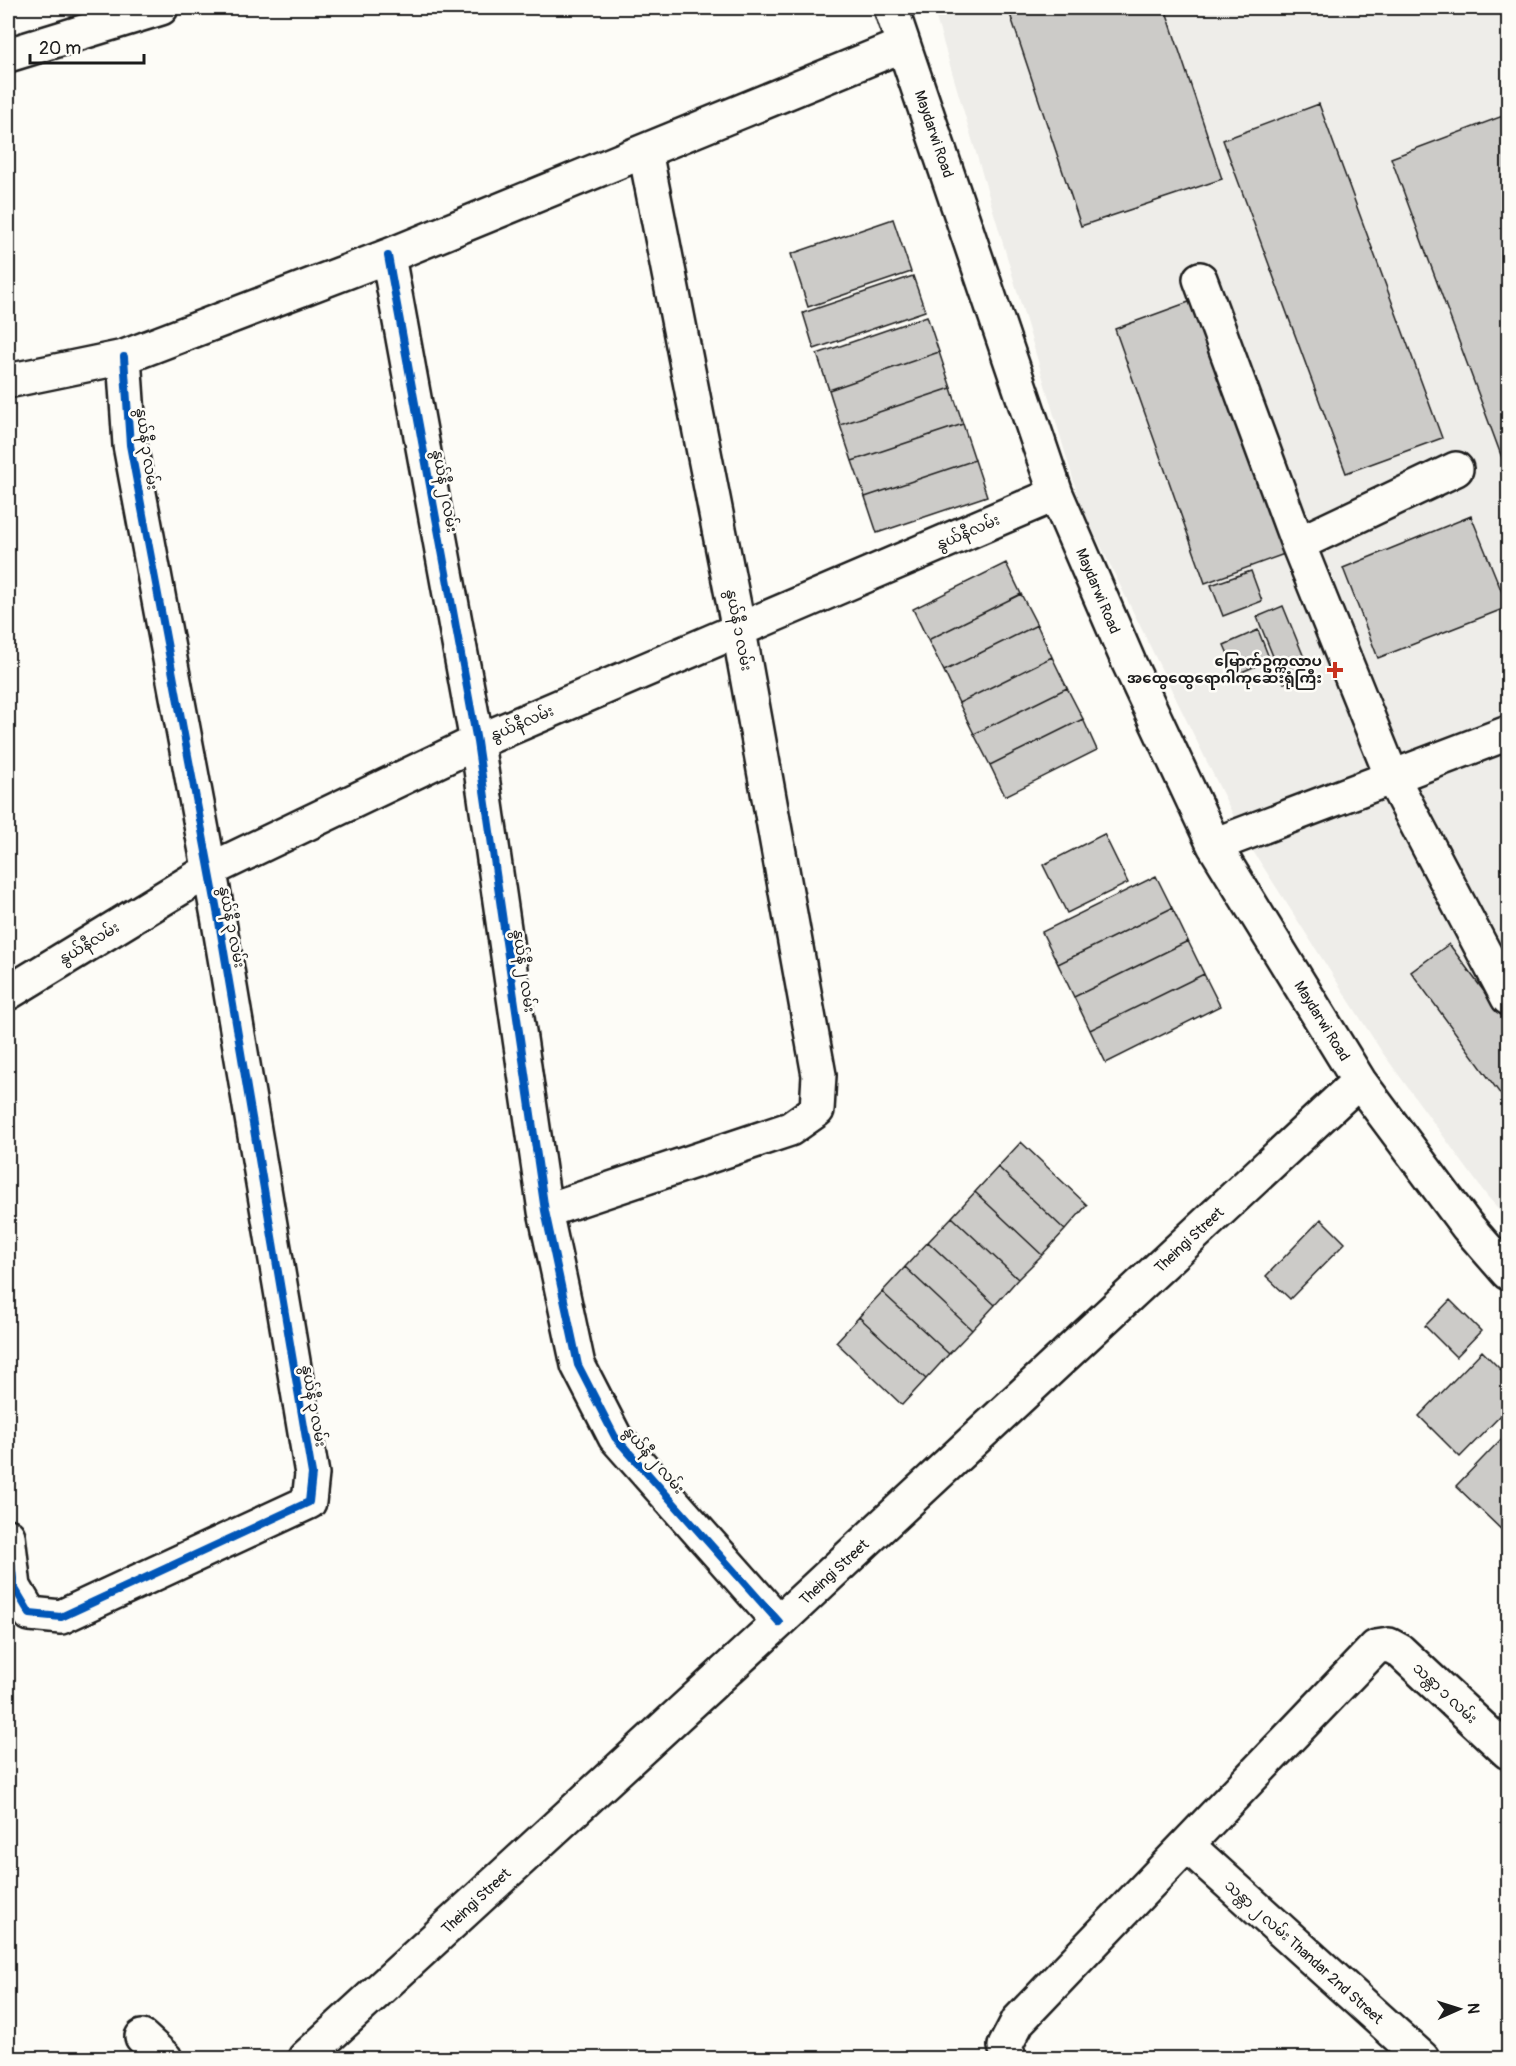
<svg xmlns="http://www.w3.org/2000/svg" width="1516" height="2066" viewBox="0 0 1516 2066" font-family="Pangolin,'Noto Sans Myanmar',sans-serif">
<style>
.built{fill:#eeede9}
.building{fill:#cccbc8;stroke:#1c1c1c;stroke-width:1.5}
.lines{fill:none;stroke-linecap:round;stroke-linejoin:round}
.minor-casing{stroke:#1c1c1c;stroke-width:38}
.minor{stroke:#fdfcf7;stroke-width:33}
.cycleway-casing{stroke:#fdfcf7;stroke-width:11}
.cycleway{stroke:#0057b8;stroke-width:8}
.poi-dot{fill:#c8321e;stroke:#fdfcf7;stroke-width:2}
.labels{text-anchor:middle;stroke-width:5;stroke-linejoin:round;paint-order:stroke}
.street-label{font-size:15px;fill:#1c1c1c;stroke:#fdfcf7}
.poi-label{font-size:15px;font-weight:bold;fill:#1c1c1c;stroke:#fdfcf7;text-anchor:end}
</style>
<rect width="100%" height="100%" fill="#fdfcf7"/>
<filter id="ink" filterUnits="userSpaceOnUse"><feTurbulence type="fractalNoise" baseFrequency=".0167" numOctaves="2"/><feDisplacementMap in="SourceGraphic" scale="12" xChannelSelector="R" yChannelSelector="G"/><feConvolveMatrix kernelMatrix="1 2 1 2 8 2 1 2 1" color-interpolation-filters="sRGB"/></filter>
<g filter="url(#ink)">
<path class="built" d="M933,8H1508V1219L1487,1196L1382,1052L1244,837L1081,506Z"/>
<path class="building" d="M1008,8H1165L1222,179L1081,226Z
M1319,104L1442,438L1346,473L1223,140Z
M1508,114V474L1391,158Z
M893,219L911,272L808,307L791,254Z
M913,276L925,311L814,349L803,313Z
M1197,299L1287,553L1205,583L1115,329Z
M927,316L939,352L829,390L817,354Z
M939,352L951,388L840,425L829,390Z
M951,388L963,424L852,461L840,425Z
M963,424L975,460L865,497L852,461Z
M975,460L987,496L877,533L865,497Z
M1471,516L1508,607L1378,658L1343,568Z
M1006,563L1021,594L928,640L913,609Z
M1251,571L1262,601L1223,616L1211,585Z
M1021,594L1037,625L944,671L928,640Z
M1283,606L1310,672L1284,683L1257,617Z
M1037,625L1052,657L959,703L944,671Z
M1258,630L1270,660L1237,674L1224,645Z
M1052,657L1067,688L974,734L959,703Z
M1067,688L1083,719L990,765L974,734Z
M1083,719L1097,750L1005,796L990,765Z
M1104,834L1128,883L1067,913L1043,865Z
M1156,876L1172,908L1058,964L1042,932Z
M1172,908L1188,941L1074,997L1058,964Z
M1188,941L1204,974L1090,1030L1074,997Z
M1449,944L1508,1024V1089L1501,1095L1411,972Z
M1204,974L1220,1006L1106,1063L1090,1030Z
M1021,1142L1087,1205L1065,1230L998,1167Z
M998,1167L1065,1230L1042,1255L975,1192Z
M975,1192L1042,1255L1018,1279L952,1217Z
M952,1217L1018,1279L995,1305L928,1242Z
M1321,1219L1345,1243L1290,1299L1266,1276Z
M928,1242L995,1305L972,1330L905,1267Z
M905,1267L972,1330L949,1354L882,1292Z
M882,1292L949,1354L926,1379L859,1317Z
M1450,1300L1481,1331L1456,1357L1425,1326Z
M859,1317L926,1379L902,1405L836,1342Z
M1482,1351L1508,1377V1408L1460,1457L1419,1416Z
M1508,1432V1529L1505,1533L1456,1486Z"/>
<g class="lines">
<defs>
<path id="minor" d="M891,8L1056,494L1129,663L1214,845L1359,1081L1467,1226L1508,1273
M8,55L161,8
M388,256L477,742L545,1211L578,1365L615,1437L779,1622
M1200,279L1298,544L1392,777L1508,998
M8,381L124,357L388,256L903,45
M1298,544L1456,469
M1214,845L1508,733
M8,993L208,871L477,742L1056,494
M545,1211L790,1129L817,1110L819,1075L739,631L645,151
M8,1536L14,1587L30,1614L61,1617L309,1502L312,1474L218,916L130,445L124,357
M1187,1845L1422,2058
M142,2037L165,2058
M305,2058L779,1622L1359,1081
M1009,2058L1005,2046L1018,2021L1376,1647L1389,1645L1400,1651L1508,1752"/>
</defs>
<use href="#minor" class="minor-casing"/>
<use href="#minor" class="minor"/>
<defs>
<path id="cycleway" d="M388,256L477,742L545,1211L578,1365L615,1437L779,1622
M8,1536L14,1587L30,1614L61,1617L309,1502L312,1474L218,916L130,445L124,357"/>
</defs>
<use href="#cycleway" class="cycleway-casing"/>
<use href="#cycleway" class="cycleway"/>
</g>
</g>
<path class="poi-dot" d="M1332 661h6v6h6v6h-6v6h-6v-6h-6v-6h6z"/>
<g class="labels">
<g class="street-label">
<text transform="translate(934 134) rotate(71)" y="5">Maydarwi Road</text>
<text transform="translate(147 449) rotate(82)" y="5">နွယ်နီ ၃ လမ်း</text>
<text transform="translate(445 491) rotate(80)" y="5">နွယ်နီ ၂ လမ်း</text>
<text transform="translate(968 532) rotate(-23)" y="5">နွယ်နီလမ်း</text>
<text transform="translate(1098 591) rotate(67)" y="5">Maydarwi Road</text>
<text transform="translate(739 630) rotate(79)" y="5">နွယ်နီ ၁ လမ်း</text>
<text transform="translate(522 723) rotate(-23)" y="5">နွယ်နီလမ်း</text>
<text transform="translate(232 927) rotate(79)" y="5">နွယ်နီ ၃ လမ်း</text>
<text transform="translate(89 943) rotate(-31)" y="5">နွယ်နီလမ်း</text>
<text transform="translate(524 971) rotate(82)" y="5">နွယ်နီ ၂ လမ်း</text>
<text transform="translate(1322 1021) rotate(58)" y="5">Maydarwi Road</text>
<text transform="translate(1189 1240) rotate(-43)" y="5">Theingi Street</text>
<text transform="translate(314 1406) rotate(80)" y="5">နွယ်နီ ၃ လမ်း</text>
<text transform="translate(654 1460) rotate(49)" y="5">နွယ်နီ ၂ လမ်း</text>
<text transform="translate(834 1572) rotate(-43)" y="5">Theingi Street</text>
<text transform="translate(1445 1693) rotate(43)" y="5">သန္တာ ၁ လမ်း</text>
<text transform="translate(476 1901) rotate(-43)" y="5">Theingi Street</text>
<text transform="translate(1304 1952) rotate(42)" y="5">သန္တာ ၂ လမ်း Thandar 2nd Street</text>
</g>
<g class="poi-label">
<text x="1322" y="666">မြောက်ဥက္ကလာပ<tspan x="1322" dy="17">အထွေထွေရောဂါကုဆေးရုံကြီး</tspan></text>
</g>
</g>
<rect width="1516" height="2066" fill="none" stroke="#fdfcf7" stroke-width="30"/>
<rect x="15" y="15" width="1486" height="2036" fill="none" stroke="#1c1c1c" stroke-width="2" filter="url(#ink)"/>
<g transform="translate(1459 2009) rotate(87)" stroke="#fdfcf7" stroke-width="4.5" paint-order="stroke">
<path d="M0-4.5L10 22L0 15L-10 22Z" fill="#1c1c1c"/>
<text y="-9" font-size="16" font-weight="bold" text-anchor="middle" fill="#1c1c1c">N</text>
</g>
<path d="M30 54v9h114v-9" fill="none" stroke="#1c1c1c" stroke-width="3"/>
<text x="39" y="54" font-size="18" fill="#1c1c1c" stroke="#fdfcf7" stroke-width="4.5" paint-order="stroke">20 m</text>
</svg>
